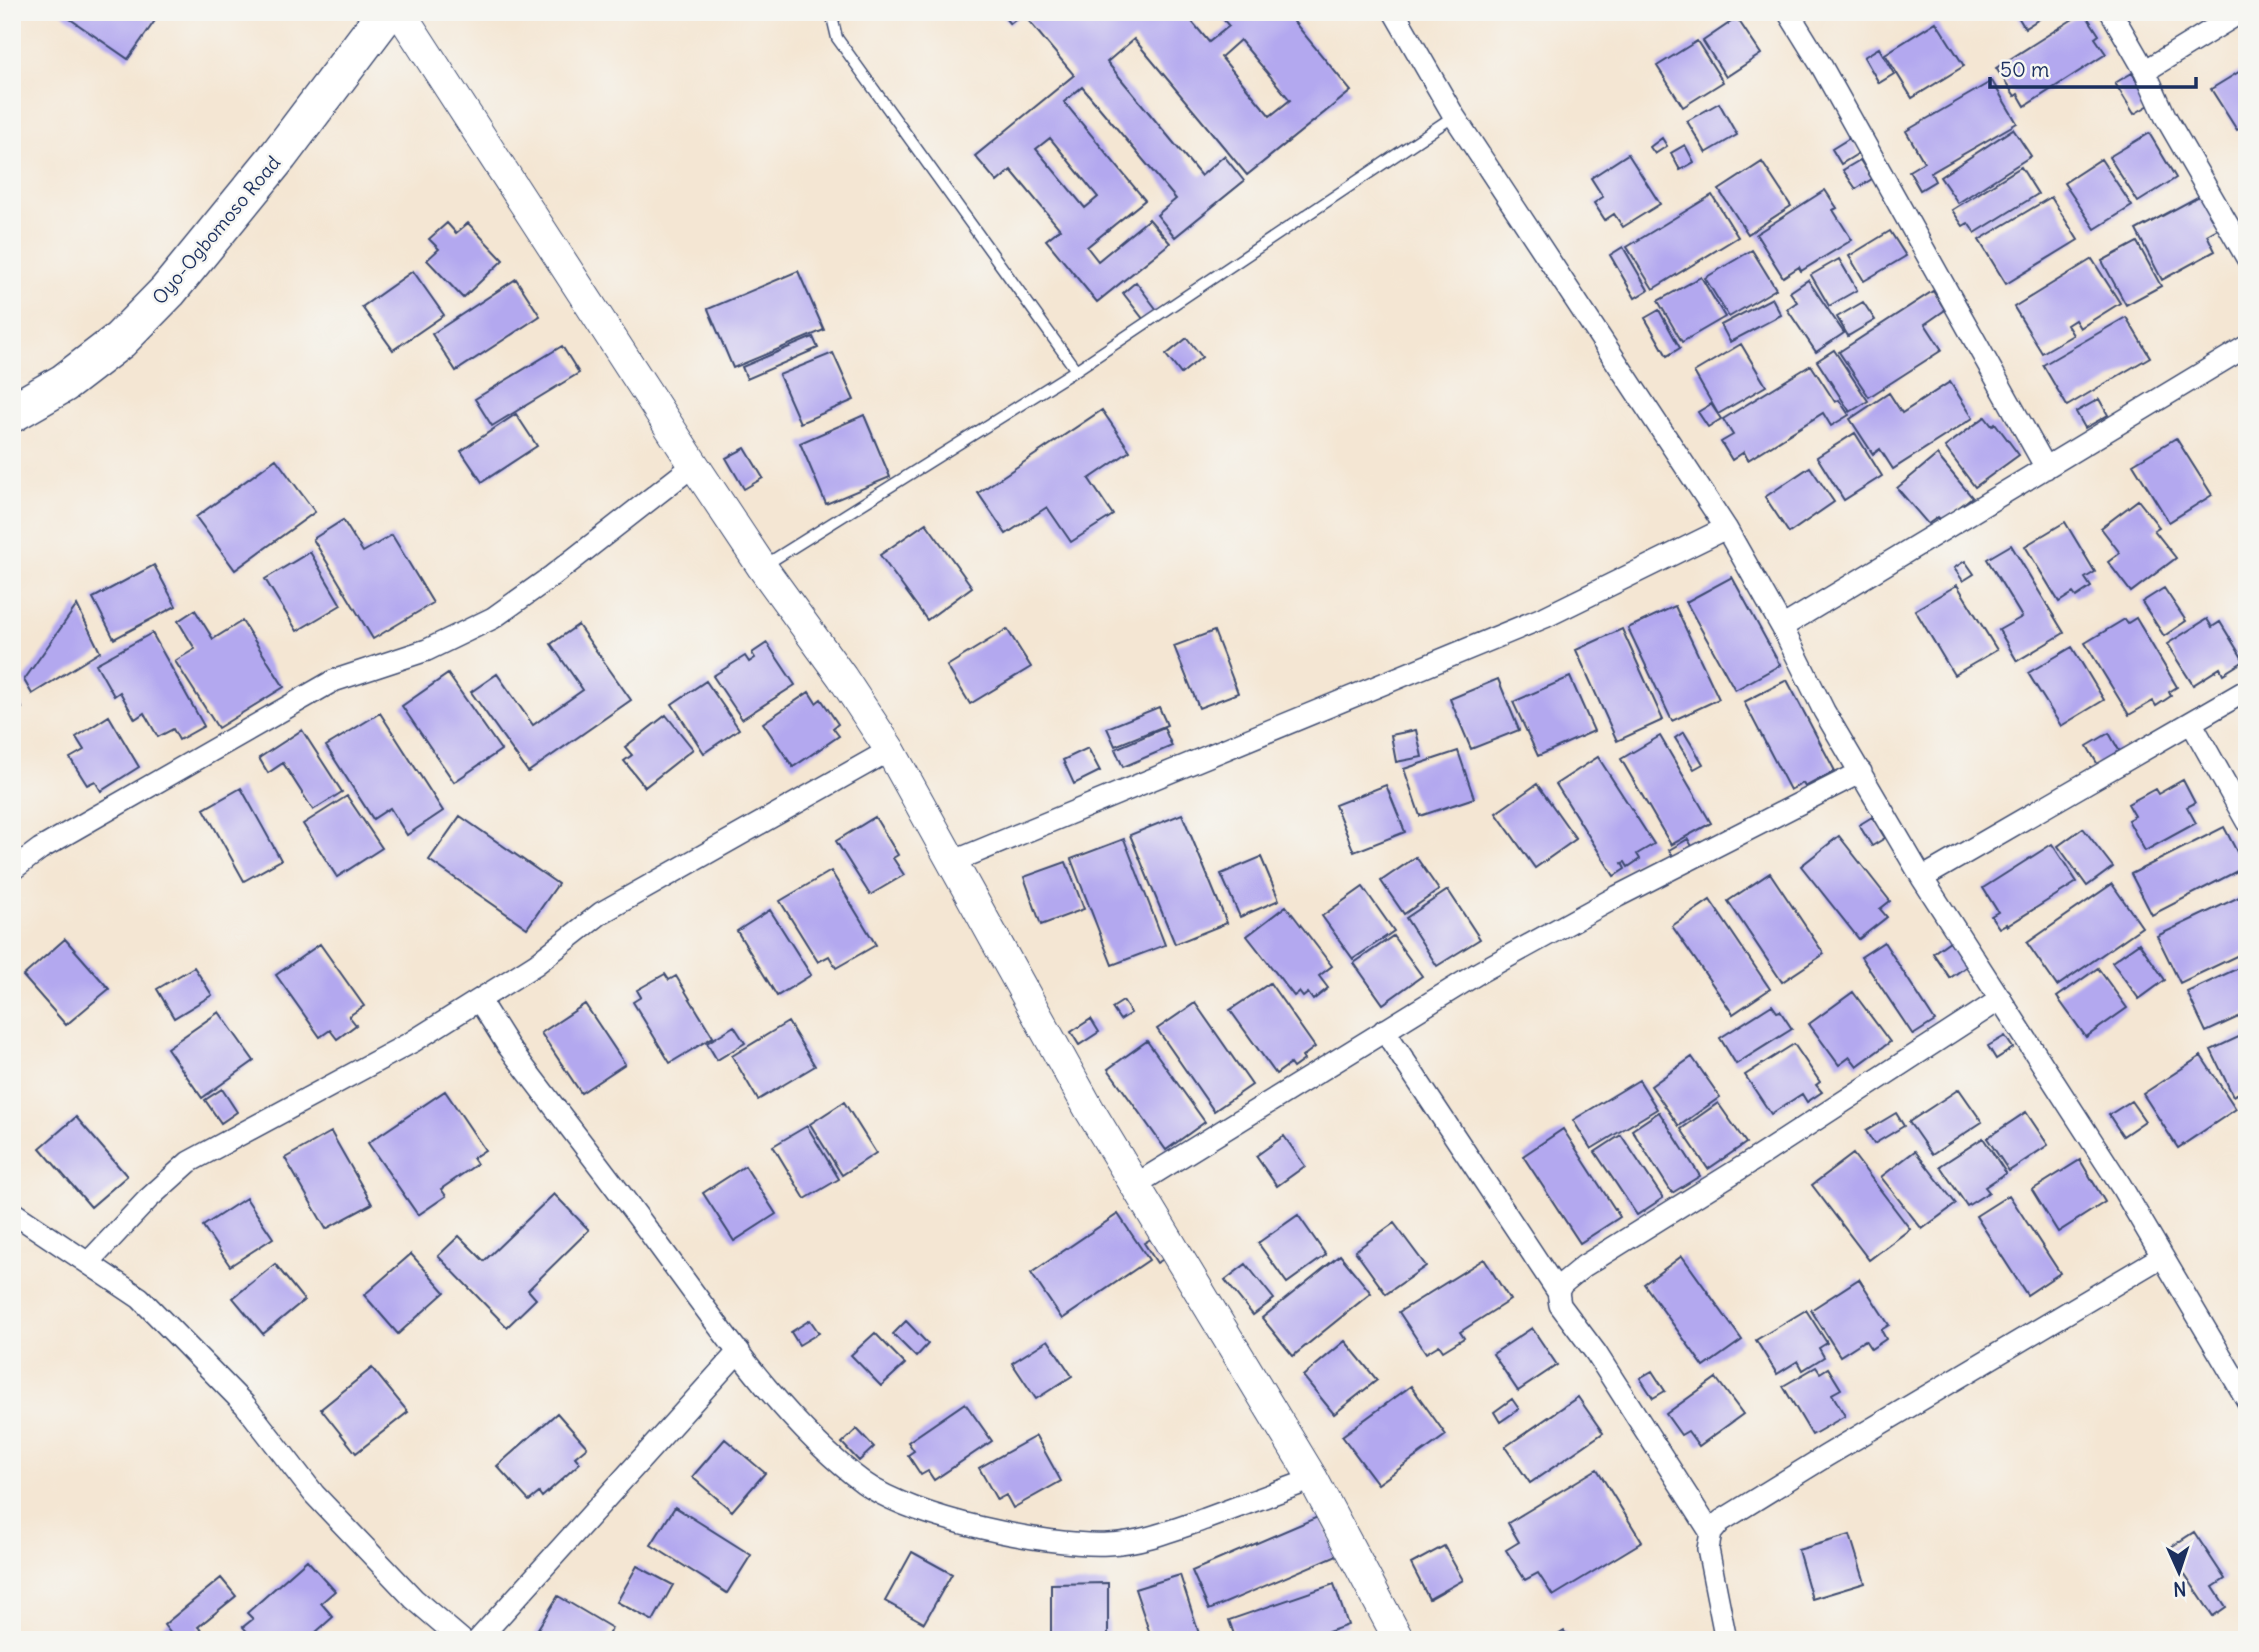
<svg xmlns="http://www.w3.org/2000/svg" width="2259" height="1652" viewBox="0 0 2259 1652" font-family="Delius,sans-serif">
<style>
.building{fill:#b3a8ef;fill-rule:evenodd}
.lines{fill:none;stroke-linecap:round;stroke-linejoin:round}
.lane-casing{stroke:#3c4a70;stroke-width:13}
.street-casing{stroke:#3c4a70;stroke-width:24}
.secondary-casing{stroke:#3c4a70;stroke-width:32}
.highway-casing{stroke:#3c4a70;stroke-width:41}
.lane{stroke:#fff;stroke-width:10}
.street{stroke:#fff;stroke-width:21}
.secondary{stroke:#fff;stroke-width:30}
.highway{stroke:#fff;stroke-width:38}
.labels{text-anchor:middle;stroke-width:5;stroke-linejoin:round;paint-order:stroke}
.street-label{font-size:19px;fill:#1b2f5e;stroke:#f6f6f2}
</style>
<rect width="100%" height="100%" fill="#f6f6f2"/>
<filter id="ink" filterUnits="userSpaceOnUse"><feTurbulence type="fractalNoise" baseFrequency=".0143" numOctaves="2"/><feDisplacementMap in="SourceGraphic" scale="14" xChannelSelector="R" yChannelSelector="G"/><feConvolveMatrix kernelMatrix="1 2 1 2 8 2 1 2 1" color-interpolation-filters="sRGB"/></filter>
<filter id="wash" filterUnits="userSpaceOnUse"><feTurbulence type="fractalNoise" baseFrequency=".00686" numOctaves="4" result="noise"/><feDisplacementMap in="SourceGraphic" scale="28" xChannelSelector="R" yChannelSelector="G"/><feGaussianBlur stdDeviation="1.57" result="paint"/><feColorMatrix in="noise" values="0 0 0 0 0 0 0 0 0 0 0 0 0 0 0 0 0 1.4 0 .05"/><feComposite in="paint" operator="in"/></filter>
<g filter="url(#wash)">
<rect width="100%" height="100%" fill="#f4e6d3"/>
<g id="blocks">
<path class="building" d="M60,12H161L128,59Z
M1000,12H1065L1073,21L1083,12H1184L1209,42L1229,26L1217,12H1286L1351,91L1247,175L1134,39L1107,62L1201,176L1224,156L1244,181L1175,237L1157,215L1176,199L1082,87L1064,102L1145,200L1087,247L1098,261L1149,219L1170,243L1097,302L1046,240L1060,229L1011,170L997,182L975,156L1074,75L1023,14L1010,24ZM1240,40L1290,100L1270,116L1221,57ZM1050,138L1098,197L1085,208L1036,149Z
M2015,12H2050L2025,28Z
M2084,12L2099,35L2095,38L2106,54L2025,106L2018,94L2015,96L1996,68Z
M1737,18L1761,54L1726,77L1703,41Z
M1936,22L1964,66L1912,98L1885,54Z
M1697,41L1723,82L1683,107L1657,66Z
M1879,48L1894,74L1879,83L1864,57Z
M2247,67V124L2237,130L2211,89Z
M2132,73L2151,104L2134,114L2115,83Z
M1992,81L2017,123L1931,173L1935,181L1920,190L1909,171L1924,162L1906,131Z
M1719,103L1737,135L1706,153L1687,121Z
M2013,129L2031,156L1958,203L1940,177Z
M2149,133L2176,178L2138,202L2109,157Z
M1662,138L1667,146L1655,154L1650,147Z
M1850,138L1859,153L1841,164L1832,149Z
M1685,145L1694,162L1680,170L1671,153Z
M1628,154L1660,204L1623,227L1614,214L1605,220L1594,203L1603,197L1591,178Z
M2101,159L2132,206L2095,229L2064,183Z
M1860,160L1872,179L1856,189L1843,170Z
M1762,162L1791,206L1748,234L1719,190Z
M2021,167L2038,194L1975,233L1968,223L1963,226L1952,210Z
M1825,190L1837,208L1833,210L1852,240L1801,271L1799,267L1783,277L1756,234Z
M2203,194L2221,227L2207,235L2215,251L2162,280L2136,230Z
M1712,195L1738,237L1653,289L1627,247Z
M2051,197L2078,240L2006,284L1979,240Z
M447,223L456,233L468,223L503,260L463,298L427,260L439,249L429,239Z
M1890,231L1906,256L1864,281L1849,256Z
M2137,242L2161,286L2126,305L2102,261Z
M1623,247L1648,290L1635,298L1610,255Z
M1752,250L1776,289L1729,317L1705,278Z
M1839,259L1857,290L1829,306L1811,275Z
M2092,259L2120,303L2080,328L2075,320L2067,325L2073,335L2042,353L2014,307Z
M413,271L444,315L393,350L362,307Z
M798,271L824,330L733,368L708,309Z
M1701,277L1725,317L1682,342L1658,301Z
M516,279L540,316L456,371L432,334Z
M1808,280L1844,333L1816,352L1787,309L1797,302L1790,292Z
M1136,282L1157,310L1144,320L1123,293Z
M1933,291L1945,310L1925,324L1942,350L1869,397L1839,352Z
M1772,298L1781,315L1730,342L1721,325Z
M1863,302L1875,320L1848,336L1837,317Z
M1659,310L1680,348L1667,356L1645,318Z
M2126,317L2150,357L2067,406L2043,365Z
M813,337L818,348L747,379L742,367Z
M1187,338L1202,357L1181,374L1166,355Z
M1741,344L1766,386L1718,414L1694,372Z
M562,346L579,373L492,426L475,399Z
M1834,350L1868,401L1850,412L1817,361Z
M833,353L854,400L800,423L779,375Z
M1811,365L1835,402L1839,400L1849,415L1831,426L1823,413L1748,460L1744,452L1732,460L1721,442L1733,435L1723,419Z
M1950,382L1973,418L1893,469L1880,449L1873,454L1850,419L1889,393L1902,413Z
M2099,399L2108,415L2085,428L2076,412Z
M1711,404L1721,419L1708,427L1698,412Z
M1102,410L1130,451L1089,479L1113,515L1071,542L1047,507L1006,534L978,493Z
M516,414L537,446L482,482L461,451Z
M864,415L890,477L826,504L800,443Z
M1985,417L1992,426L1995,423L2019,455L1975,487L1945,447Z
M1855,433L1882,476L1844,500L1817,457Z
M2176,438L2212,495L2169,522L2133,464Z
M745,448L763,478L744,489L726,458Z
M1937,455L1972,497L1942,521L1938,517L1928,524L1897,488Z
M276,459L315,512L235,570L196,517Z
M1810,467L1834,502L1789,533L1765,497Z
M2138,500L2159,527L2154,530L2176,558L2131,592L2108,562L2120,553L2101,528Z
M343,520L363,552L392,535L433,603L373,639L313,539Z
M2065,522L2095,572L2085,578L2091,587L2076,597L2073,593L2059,602L2025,546Z
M926,523L972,587L927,620L880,555Z
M2011,545L2064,633L2017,661L1999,630L2022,617L1987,559Z
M310,552L341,605L297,631L265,579Z
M1965,561L1974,574L1963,581L1954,568Z
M154,565L176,606L114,639L93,598Z
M1732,577L1780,665L1735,690L1686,602Z
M1957,585L1997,650L1954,675L1915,610Z
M2164,588L2186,621L2164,636L2142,602Z
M77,605L100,652L32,694L24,680Z
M1675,606L1719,699L1672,721L1628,628Z
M195,610L213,639L242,621L284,687L218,728L175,661L195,649L178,621Z
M2136,618L2177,687L2169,692L2171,696L2156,706L2153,701L2129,715L2085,643L2125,619L2128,623Z
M2207,619L2212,627L2220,622L2244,661L2223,674L2220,668L2193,685L2167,644Z
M578,625L631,700L528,772L471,692L497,674L533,725L583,690L551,644Z
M1007,629L1031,667L970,704L947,666Z
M1622,629L1663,720L1617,741L1576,650Z
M1214,631L1238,693L1199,708L1174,646Z
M152,633L204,726L179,740L173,729L158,737L144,713L135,719L120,692L114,696L96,664Z
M767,643L795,685L742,719L713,676L745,656L749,662L755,658L752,653Z
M2072,647L2104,700L2061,726L2028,673Z
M448,674L501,750L454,782L402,706Z
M1570,677L1594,731L1538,756L1513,702Z
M1498,679L1519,730L1471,749L1450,699Z
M1787,680L1835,771L1805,787L1803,783L1790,790L1744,702Z
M706,681L739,729L704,753L672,704Z
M12,686L22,708L12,712Z
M809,692L816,703L821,699L838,724L833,728L839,736L793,767L763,723Z
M1159,707L1167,725L1115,746L1107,728Z
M380,713L443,811L407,835L390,808L373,819L326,746Z
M666,715L693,749L645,787L624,761L632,755L625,747Z
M109,716L139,767L101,791L95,781L87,785L70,758L84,750L76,737Z
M1164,728L1172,746L1123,767L1115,749Z
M302,730L342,792L313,810L283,763L268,773L259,758Z
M1416,730L1422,757L1396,762L1391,735Z
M1684,732L1703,764L1694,769L1675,738Z
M2109,733L2120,752L2098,765L2087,746Z
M1660,736L1711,823L1671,845L1621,759Z
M1088,748L1100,771L1074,784L1063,760Z
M1458,751L1474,798L1420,816L1404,769Z
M1598,757L1654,844L1637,854L1640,859L1628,867L1625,862L1622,863L1625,869L1614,876L1556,784Z
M2183,780L2195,803L2187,807L2196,823L2145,851L2128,820L2135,816L2128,804L2155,789L2158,794Z
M1537,784L1576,839L1535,868L1496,813Z
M1386,785L1405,832L1354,852L1335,805Z
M241,788L281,860L244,881L204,809Z
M347,796L382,848L337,877L303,824Z
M1182,814L1227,923L1175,944L1130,835Z
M460,816L558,884L527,928L429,860Z
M875,817L898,855L893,858L904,875L870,895L836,841Z
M1872,817L1885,838L1872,846L1859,825Z
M2224,827L2245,867L2152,915L2131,874Z
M2083,828L2113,867L2087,886L2058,846Z
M1839,836L1890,901L1880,909L1887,917L1859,939L1801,866Z
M1124,839L1165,945L1112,965L1071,859Z
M1688,839L1695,852L1676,862L1669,850Z
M2052,844L2077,882L2007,926L2006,924L1999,928L1991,916L1998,912L1983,888Z
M1261,857L1279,900L1240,917L1221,874Z
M1416,857L1439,890L1404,914L1381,881Z
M1066,862L1084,909L1041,925L1024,877Z
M831,871L876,945L836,968L829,956L818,962L780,901Z
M1770,873L1824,954L1782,982L1728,901Z
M2112,884L2142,927L2057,986L2027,943Z
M1363,887L1394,931L1353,959L1322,916Z
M1448,890L1480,939L1437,966L1406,918Z
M2239,897L2247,912V951L2180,983L2157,936Z
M1710,900L1770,989L1733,1014L1672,926Z
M1286,906L1332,966L1319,976L1328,988L1313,1000L1308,993L1303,997L1299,992L1294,996L1247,936Z
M770,910L811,975L777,996L737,931Z
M1393,936L1422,976L1383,1004L1354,963Z
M65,939L109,989L66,1025L23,976Z
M1950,941L1967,966L1950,978L1933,953Z
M1884,942L1935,1021L1913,1035L1861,957Z
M2139,943L2165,980L2139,999L2112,962Z
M320,944L364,1006L349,1016L356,1025L337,1039L330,1030L320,1037L276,975Z
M2247,964V1013L2206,1032L2187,992Z
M194,967L212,995L174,1018L157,989Z
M2098,968L2127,1008L2086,1037L2057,997Z
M665,974L669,980L676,976L713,1037L670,1063L633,1002L641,997L637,990Z
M1270,983L1315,1047L1302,1057L1304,1060L1293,1068L1290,1064L1276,1074L1230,1010Z
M1853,992L1890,1042L1857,1066L1850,1057L1839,1065L1809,1024Z
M1123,1001L1131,1013L1120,1020L1112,1008Z
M1195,1003L1252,1085L1214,1111L1157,1029Z
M585,1004L625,1064L581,1093L541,1033Z
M1772,1005L1777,1012L1780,1011L1792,1029L1736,1064L1720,1038Z
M219,1012L254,1061L202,1098L167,1048Z
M1091,1019L1099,1032L1079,1045L1071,1032Z
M788,1022L815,1066L758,1100L732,1056Z
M734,1026L745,1043L717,1060L707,1043Z
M2247,1033V1089L2233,1096L2211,1050Z
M2005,1036L2013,1048L1996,1059L1988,1046Z
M1147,1041L1205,1122L1166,1150L1108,1069Z
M1794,1044L1820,1082L1816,1085L1822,1092L1807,1102L1802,1094L1771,1114L1745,1075Z
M2201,1056L2236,1109L2178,1148L2143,1094Z
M1692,1057L1720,1097L1679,1126L1651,1086Z
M1639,1080L1657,1109L1591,1149L1573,1120Z
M222,1089L237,1112L221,1123L205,1100Z
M1959,1089L1982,1122L1932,1155L1909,1122Z
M445,1091L485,1150L473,1158L477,1164L441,1189L446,1196L418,1215L368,1143Z
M2131,1101L2145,1121L2123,1136L2109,1115Z
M844,1102L876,1153L842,1175L810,1124Z
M1718,1103L1746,1143L1708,1169L1681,1129Z
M1659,1112L1700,1176L1672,1193L1632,1130Z
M2026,1112L2048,1145L2009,1171L1987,1138Z
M1896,1113L1904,1126L1874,1144L1866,1131Z
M76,1117L127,1176L91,1207L40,1148Z
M807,1126L839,1179L805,1199L773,1146Z
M1563,1129L1620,1217L1580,1243L1523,1156Z
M331,1132L372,1204L326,1229L285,1158Z
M1621,1135L1663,1198L1637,1215L1595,1152Z
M1284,1136L1305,1166L1277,1186L1256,1156Z
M1983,1138L2006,1173L1985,1187L1989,1192L1967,1206L1940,1166Z
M1915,1151L1956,1204L1922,1229L1881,1177Z
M1853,1154L1910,1229L1869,1260L1812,1185Z
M2080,1160L2105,1202L2058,1232L2032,1190Z
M745,1166L776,1214L734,1241L703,1193Z
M554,1194L589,1230L528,1290L536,1299L507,1327L438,1256L459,1236L484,1261Z
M2009,1195L2060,1273L2027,1295L1976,1216Z
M246,1198L273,1238L230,1266L203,1226Z
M1118,1214L1149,1260L1062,1319L1031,1273Z
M1298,1215L1326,1255L1287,1283L1258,1243Z
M1394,1223L1426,1266L1386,1294L1355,1251Z
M1154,1237L1167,1257L1157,1263L1144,1243Z
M411,1254L445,1292L398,1334L364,1295Z
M1340,1255L1371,1293L1293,1356L1262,1318Z
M1682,1256L1742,1340L1704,1367L1644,1284Z
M1484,1259L1510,1300L1460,1332L1464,1338L1443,1351L1439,1345L1426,1353L1399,1312Z
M275,1264L304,1300L263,1334L233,1298Z
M1246,1264L1274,1299L1253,1315L1225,1280Z
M1859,1279L1889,1325L1881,1330L1886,1339L1871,1349L1865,1340L1840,1356L1811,1310Z
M1806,1310L1827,1343L1819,1348L1824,1357L1803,1370L1798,1361L1777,1374L1756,1340Z
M810,1320L819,1333L799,1345L791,1332Z
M906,1321L928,1344L916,1357L893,1334Z
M1532,1328L1557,1365L1518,1391L1493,1354Z
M875,1333L905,1364L881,1386L851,1355Z
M1048,1340L1072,1376L1036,1399L1012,1363Z
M1345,1341L1377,1380L1334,1414L1303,1376Z
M1816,1367L1820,1373L1828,1368L1841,1389L1832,1394L1845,1416L1812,1435L1783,1386Z
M372,1368L408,1412L356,1453L321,1409Z
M1652,1371L1665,1391L1653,1398L1640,1378Z
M1716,1378L1743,1414L1699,1446L1688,1431L1681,1435L1666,1414Z
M1411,1386L1446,1435L1378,1484L1342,1436Z
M1578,1397L1603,1433L1530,1483L1505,1447Z
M1512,1399L1519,1409L1500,1422L1494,1412Z
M965,1403L992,1441L934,1480L928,1471L921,1475L908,1455L914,1451L908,1442Z
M557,1413L587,1447L575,1457L580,1463L542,1497L539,1493L529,1501L497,1466Z
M857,1429L874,1447L859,1461L842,1443Z
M1036,1436L1061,1481L1013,1508L1006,1495L997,1500L979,1468Z
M725,1439L765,1473L732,1511L692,1477Z
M1597,1469L1642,1542L1553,1596L1538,1573L1525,1580L1506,1550L1519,1542L1508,1523Z
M675,1507L751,1555L727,1593L651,1545Z
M1320,1516L1337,1555L1209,1610L1192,1571Z
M2194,1532L2225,1579L2213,1587L2226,1607L2213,1616L2168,1549Z
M1850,1535L1865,1583L1812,1599L1798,1550Z
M1444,1546L1463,1580L1429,1599L1411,1564Z
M912,1552L952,1574L924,1623L885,1601Z
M307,1560L335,1591L321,1603L333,1617L307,1640H254L243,1627L253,1619L247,1613Z
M637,1566L673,1585L653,1621L617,1602Z
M1180,1575L1201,1640H1152L1135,1589Z
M221,1578L236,1596L198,1627L209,1640H176L164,1625Z
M1108,1583V1640H1051V1584Z
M1334,1584L1348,1625L1306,1640H1236L1229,1620Z
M558,1596L612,1628L605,1640H542L534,1635Z
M1564,1631L1570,1640H1550Z"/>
</g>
</g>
<g filter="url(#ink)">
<use href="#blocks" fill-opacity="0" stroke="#3c4a70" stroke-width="2"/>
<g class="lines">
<defs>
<path id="lane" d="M838,12L833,21L837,38L1076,370
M765,565L1076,370L1454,116"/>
<path id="street" d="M1394,12L1454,116L1726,528L1782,627L1824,711L1922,878L2121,1186L2247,1400
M1788,12L1822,67L2046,468
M2111,12L2145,71L2165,116L2247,258
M2145,71L2241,12
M1782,627L2247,346
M2192,724L2247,822
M952,862L1545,617L1726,528
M12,870L40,849L333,681L427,650L493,618L552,576L694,465
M1922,878L2247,690
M479,1000L508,1046C557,1111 607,1175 655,1240C715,1321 783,1423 864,1483C912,1518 1048,1547 1108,1544C1141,1543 1173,1530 1205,1519C1241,1506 1277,1492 1313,1479
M1384,1030L1558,1292
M1135,1185L1480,972L1618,896L1861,772
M12,1212L140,1298L245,1405L314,1494L414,1599L462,1640
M88,1263L148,1199L189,1162L412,1042L536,964L601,913L890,750
M1711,1533L1596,1353L1560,1305L1558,1292L1562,1284L1584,1266L1760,1156L2001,999
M478,1640L739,1351
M1726,1640L1708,1549L1711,1533L1721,1521L1826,1456L2161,1257"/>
<path id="secondary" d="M400,12L694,465L762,567L842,677L890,750L1089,1109L1313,1479L1399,1640"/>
<path id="highway" d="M12,413L64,383L120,340L168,291L279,155L387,12"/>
</defs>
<use href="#lane" class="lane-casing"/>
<use href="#street" class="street-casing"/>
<use href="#secondary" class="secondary-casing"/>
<use href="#highway" class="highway-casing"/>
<use href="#lane" class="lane"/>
<use href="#street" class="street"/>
<use href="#secondary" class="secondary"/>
<use href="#highway" class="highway"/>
</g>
</g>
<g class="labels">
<g class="street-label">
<text transform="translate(216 230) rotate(-50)" y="7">Oyo-Ogbomoso Road</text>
</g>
</g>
<rect width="2259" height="1652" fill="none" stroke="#f6f6f2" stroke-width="42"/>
<g transform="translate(2179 1572) rotate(177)" stroke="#f6f6f2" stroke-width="5" paint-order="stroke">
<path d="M0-5L12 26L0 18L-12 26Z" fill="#1b2f5e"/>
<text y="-10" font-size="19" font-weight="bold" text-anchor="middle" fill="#1b2f5e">N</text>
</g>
<path d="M1990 77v10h206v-10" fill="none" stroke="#1b2f5e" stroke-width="3.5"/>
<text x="2000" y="77" font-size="21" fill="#1b2f5e" stroke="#f6f6f2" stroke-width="5" paint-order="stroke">50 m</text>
</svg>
